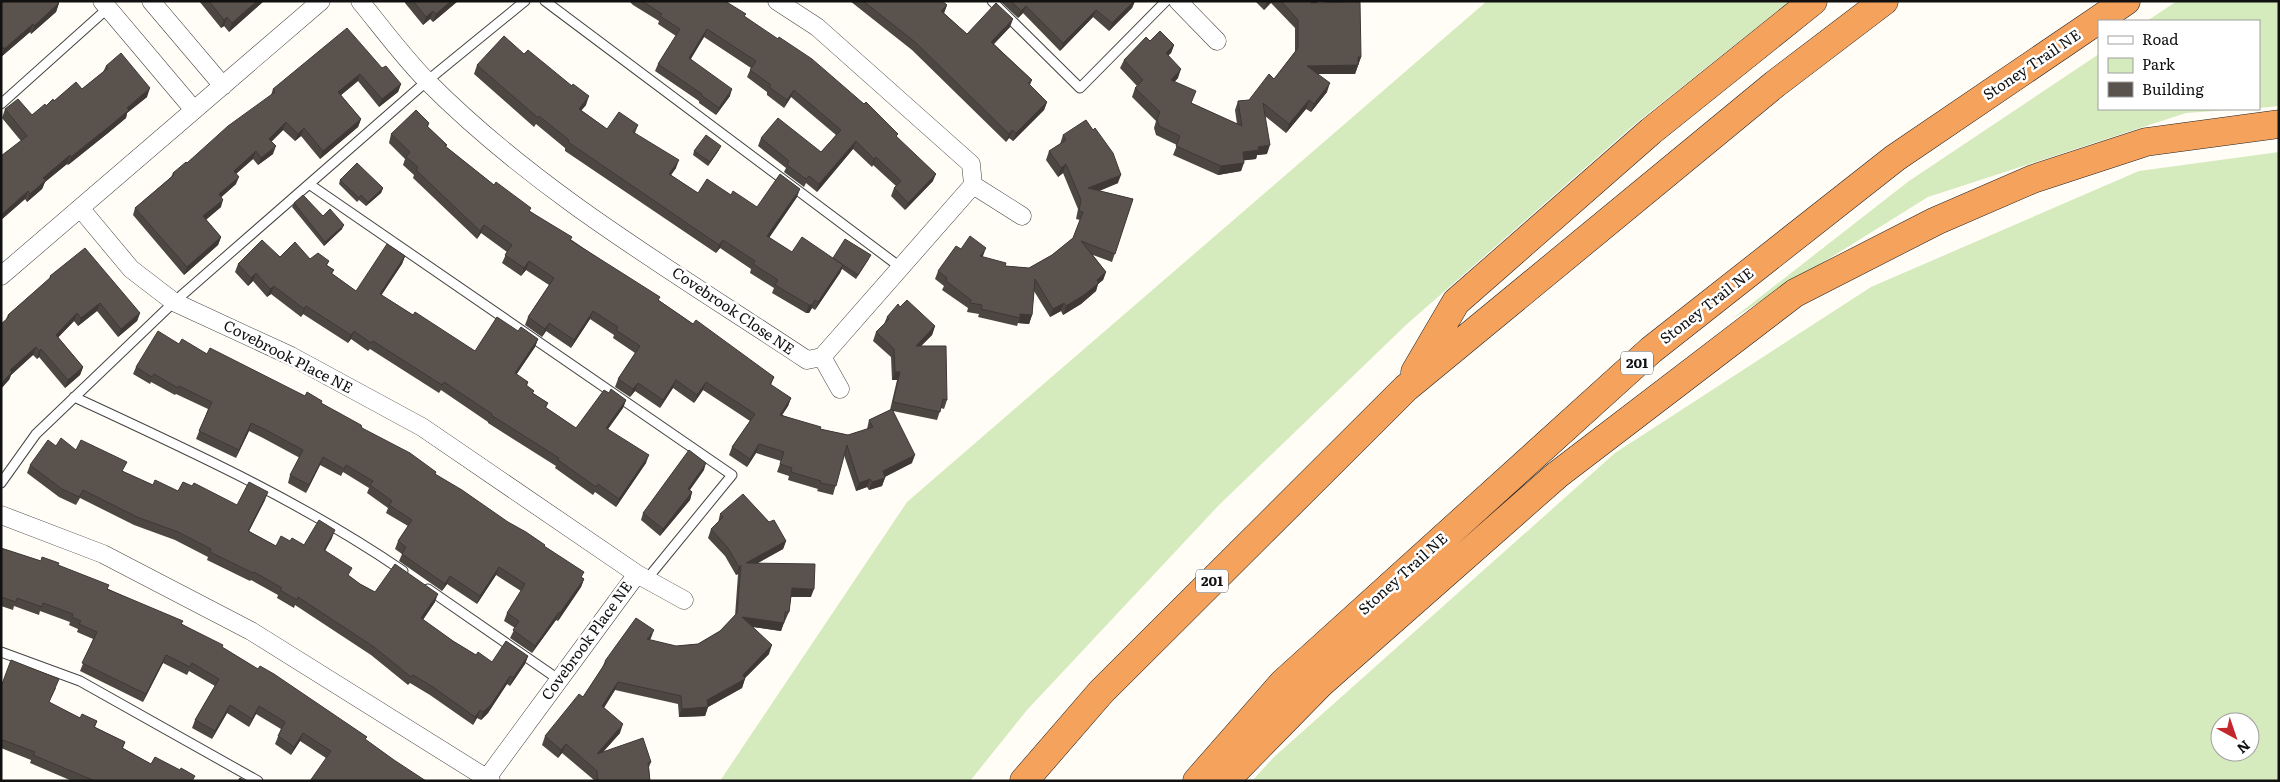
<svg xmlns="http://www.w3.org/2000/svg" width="2280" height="782" viewBox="0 0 2280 782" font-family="Literata,serif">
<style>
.green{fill:#d5ebbd;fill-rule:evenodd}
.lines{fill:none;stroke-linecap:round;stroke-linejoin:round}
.service-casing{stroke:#444;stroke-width:11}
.minor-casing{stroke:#444;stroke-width:19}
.motorway-casing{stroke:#222;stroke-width:29}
.service{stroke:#fff;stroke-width:9}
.minor{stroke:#fff;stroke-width:18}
.motorway{stroke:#f5a25d;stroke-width:28}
.wall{fill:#4d4742}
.shaded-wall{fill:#3f3936}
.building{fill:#5a524d;stroke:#3f3936}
.labels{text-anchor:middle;stroke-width:5;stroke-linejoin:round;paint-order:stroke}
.shield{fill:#fff;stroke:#585858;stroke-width:1}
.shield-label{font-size:14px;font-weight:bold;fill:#111}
.street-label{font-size:15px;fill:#111;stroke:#fff}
</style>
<rect width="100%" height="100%" fill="#fffdf5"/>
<path class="green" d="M1487,1H1790L1635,124L1406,325L1219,505L1027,710L970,781H720L907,502Z
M2177,1H2279V106L2259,108V21H2147Z
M2099,54V109H2244L2186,113L1928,197L1732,319L1909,181Z
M2279,152V781H1252L1274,757L1615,453L1871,287L2139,171ZM2220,722H2250V752H2220Z"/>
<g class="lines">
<defs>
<path id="service" d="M545,1L900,267
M992,1L1080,88L1166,1
M1,104L108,8
M309,184L732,475L647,579
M74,397C186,449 301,501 403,571
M1,483L36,434L174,302L427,81L525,1
M428,589L558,679
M1,652L80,681L258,781"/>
<path id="minor" d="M102,1L194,110
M151,1L223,86
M360,1C382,28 404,58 428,82C538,193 678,274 807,360L822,357L973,185
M777,1L817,27L971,164L973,185
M1178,1L1217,41
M973,185L1022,216
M81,209L131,269L174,302L291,356L422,427L637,574L487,778
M1,276L321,1
M822,357L840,389
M1,515L103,554L251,631L491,781
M637,574L684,600"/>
<path id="motorway" d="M1415,372L1456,302L1651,131L1813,1
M1024,781L1101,692L1406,388L1775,84L1884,1
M1197,781L1283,683L1651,350L1895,158L2126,1
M1225,781L1321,683L1557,475L1795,293L1936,221L2033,179L2146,142L2279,124"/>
</defs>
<use href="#service" class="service-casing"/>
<use href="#minor" class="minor-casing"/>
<use href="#motorway" class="motorway-casing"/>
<use href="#service" class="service"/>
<use href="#minor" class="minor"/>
<use href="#motorway" class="motorway"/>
</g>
<path class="wall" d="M1,1L59,3L56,12L31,34L30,32L1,57Z
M199,1H264L229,32L224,26L221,28Z
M405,1H458L433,22L430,19L423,25L405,3Z
M629,1H725L897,137L933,181L905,210L891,196L894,188L896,186L873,165L872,167L853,149L817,192L806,183L804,187L784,172L786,168L758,146L761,138L821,152L836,135L791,97L784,108L767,95V92L747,77L751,68L704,37L691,59L730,96L716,115L699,103V101L655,71L658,64L676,36L658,24L659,21L633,5Z
M850,1H942L947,5L944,13L967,34L1010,27L994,44L1032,80L1030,85L1047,102L1044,110L1013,141L1009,138L1006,142L912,50Z
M1135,1L1132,8L1109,31L1093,17L1060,51L1023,13L1018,18L1001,2Z
M1255,1H1319L1317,3L1361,57L1355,74H1318L1327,92L1311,112L1306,109L1286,133L1265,116L1267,154L1257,155L1256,159L1244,160L1241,171L1218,175L1173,155L1177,145L1156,135L1154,128L1156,121L1132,97L1135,88L1137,86L1120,68L1124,60L1150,41L1174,45L1171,53L1168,55L1178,78L1174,82L1192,103L1237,124L1235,110L1238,101L1249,100L1274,79L1295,52V28L1271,3L1264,10Z
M524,54L586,105L581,110L607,129L638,125L635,133L676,168L671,175L698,193L731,195L757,207L797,197L769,238L792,252L833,258L869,259L856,279L842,269L840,273L815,310L812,308L809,313H806L772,293L774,288L750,273L751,269L720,248L716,253L565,151V148L536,124L534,127L474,74L477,65Z
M106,66L147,97L127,113L126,118L108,133L68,165L67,164L45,182L42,189L27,202L25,199L1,220V156L21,141L2,118L5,109L32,115L54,101L82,89L103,72Z
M382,68L401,84L398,92L379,107L358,81L341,95L361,119L358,127L320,159L301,136L295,141L283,130L271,142L273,154L258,165L253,159L236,174V184L221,197V207L206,220L221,237L218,245L184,275L133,215L135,208L171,177L173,173L187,163L271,95L273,89Z
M429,123L428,127L447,145L446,147L494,185L530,211L693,324L774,377L771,385L791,398L788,406L782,415L820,429L848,435L867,429L869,420L890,410L897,380H892L891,357L873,341L876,332L884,324L887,317L900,307L935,326L932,335L921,346L947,400L944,409L941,408L937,420L893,411L912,463L885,477L882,486L869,490L867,487L856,491L844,455L833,495L817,491L818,489L788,480L789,476L777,472L781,461L756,453L747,467L729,455L732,447L750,421L703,390L694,403L673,388L660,408L635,391L630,397L615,387L618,379L635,353L613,338L614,335L590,319L571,348L546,331L542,337L525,325L528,317L549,285L526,270L521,276L502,263L507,252L481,233L477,239L413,178L414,175L403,165L405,159L389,143L391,134Z
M1063,135L1118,183L1099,191L1133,199L1112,262L1093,255L1106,272L1103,280L1098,284L1096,291L1081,304L1063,315L1061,311L1050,317L1034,291L1032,315L1029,324L1018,323L1017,326L978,317L979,314L967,312L968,308L942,290L944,286L935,279L938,271L961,249L1005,266L1029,268L1052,255L1073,238L1080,220L1076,219L1078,209L1063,173L1058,177L1046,160L1049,151L1060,144Z
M719,150L708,166L693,155L694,151Z
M340,180L383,188L381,193L366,206L359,200L357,202L339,184Z
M294,203L323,216L342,229L324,246L292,207Z
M405,256L402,264L381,295L413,315L475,351L518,331L538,339L535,347L516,375L528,382L527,386L534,391L533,393L548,403L546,408L576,428L609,393L626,400L623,408L608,429L646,463L616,507L595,492L593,495L555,468L556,466L488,423V422L441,390L439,393L370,349L368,351L351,339L348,343L303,314L301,317L271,294L267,297L253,281L248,286L235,272L238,264L280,257L329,261L327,265L334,270L332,274L356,291Z
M50,276L140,313L137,321L118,337L97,311L78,326L74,321L58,337L83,367L80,375L65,388L39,357L37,359L33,355L11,375L9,380L6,319L8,315L49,279Z
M179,344L207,354L321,403L435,474L544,547L584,579L581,587L558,621L556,620L532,653L510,638L515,628L504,621L507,613L521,591L496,575L477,604L447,584L442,591L399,561L402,554L395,549L398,541L408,526L386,513L388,508L367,493L369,488L343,472L341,476L320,465L306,493L288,483L290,475L300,458L263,438L249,431L236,458L196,439L208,409L176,394L175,395L151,382L150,384L133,374L136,367Z
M56,446L76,450L153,485L237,505L265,500L249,531L276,546L290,541L304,545L332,538L325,550L349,576L360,584L375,592L435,602L423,620L453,641L476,655L492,662L528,656L525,664L510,686L507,684L488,713L481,720L477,718L473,725L430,695L410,683L408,685L371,655L295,605L294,608L277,598L278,595L251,580L250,581L207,560L208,557L175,540L134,525L80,498L76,505L59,497L27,473L30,465Z
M704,470L690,490L692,492L690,500L660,536L641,520L643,513Z
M720,514L786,541L783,549L758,563L811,597H791L789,612L785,621H784L781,631L753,627L769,654L745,678L742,688L708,707L705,716L679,717L678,704L615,690L604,708L620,733L603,752L651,762L649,767L650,781H594V780L562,753L558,758L542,745L545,736L583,697L602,668L605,661L651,638L649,640L676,646L698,644L720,631L735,616L738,574L736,575L725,556L708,538L711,529L718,523Z
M1,548L41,561L58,565L182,624L222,647L367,737L326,758L300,741L291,755L275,744L281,729L256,714L249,727L227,713L212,739L192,728L195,720L215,686L189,671L187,675L163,663L143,702L80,671L93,639L77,632L78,629L69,625L70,622L40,611L39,615L14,606L13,610L1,606Z
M1,683L56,688L49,702L80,718L97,721L95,727L125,742L123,748L151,764L193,781H72L30,763L31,760L1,748Z"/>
<path class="shaded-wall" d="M257,1H264L229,32L232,23Z
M451,1H458L433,22L436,14Z
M1134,1H1135L1132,8L1109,31L1112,23Z
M1267,1H1272L1264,10Z
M1313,1H1319L1307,12L1311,3Z
M59,3L56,12L31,34L34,26Z
M947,5L944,13L941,11Z
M1026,6L1023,13L1018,18L1021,11Z
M1096,10L1093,17L1060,51L1063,43Z
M433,11L430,19L423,25L426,17Z
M227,17L224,26L221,28L224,20Z
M1013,19L1010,27L988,50L991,42Z
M33,24L30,32L1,57L4,49Z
M707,29L704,37L686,66L689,58Z
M1174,45L1171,53L1163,61L1166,53Z
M1358,57H1361L1355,74H1304L1307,66Z
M1181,69L1178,78L1168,89L1171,80Z
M360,74L358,81L335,100L338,92Z
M1330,83L1327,92L1311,112L1314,104Z
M401,84L398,92L379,107L382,99Z
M150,88L147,97L127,113L126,118L108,133L68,165L71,157Z
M732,89L730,96L716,115L719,108Z
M794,90L791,97L784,108L787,100Z
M589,96L586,105L576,117L579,109Z
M1309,100L1306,109L1286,133L1289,124Z
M1047,102L1044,110L1013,141L1016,133Z
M361,119L358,127L320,159L323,151Z
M286,122L283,130L266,147L269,139Z
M304,128L301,136L295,141L298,134Z
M1012,130L1009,138L1006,142L1009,134Z
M856,141L853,149L817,192L819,184Z
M1270,145L1267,154L1257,155L1256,159L1239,161L1243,152L1258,147Z
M276,146L273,154L258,165L261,158Z
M721,146L719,150L708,166L710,162Z
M256,151L253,159L231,178L234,171Z
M70,155L67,164L45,182L42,189L27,202L30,194L43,178Z
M876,157L873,165L872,167L874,159Z
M679,160L676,168L666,182L669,174Z
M1244,163L1241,171L1218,175L1221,166Z
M1066,164L1063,173L1058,177L1061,168Z
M936,174L933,181L905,210L908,203Z
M1121,175L1118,183L1085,197L1088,188Z
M239,177L236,184L216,202L219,194Z
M383,188L381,193L366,206L368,202Z
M800,189L797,197L764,245L767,236Z
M28,191L25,199L1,220V215Z
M223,200L221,207L200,224L203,216Z
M344,225L342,229L324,246L325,242Z
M484,225L481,233L477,239L480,231Z
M221,237L218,245L184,275L187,267Z
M723,240L720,248L716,253L719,245Z
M986,248L983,256L977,265L980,256Z
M405,256L402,264L377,302L380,294Z
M529,261L526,270L521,276L524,268Z
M843,265L840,273L815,310L818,302Z
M1106,272L1103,280L1098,284L1096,291L1081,304L1063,315L1066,306Z
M256,273L253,281L248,286L251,278Z
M274,286L271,294L267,297L270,289Z
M815,300L812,308L809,313H806L809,305Z
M100,303L97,311L78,326L81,318Z
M1064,303L1061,311L1050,317L1053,309Z
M306,306L303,314L301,317L304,309Z
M593,311L590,319L571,348L574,340Z
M77,313L74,321L53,343L56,335Z
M140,313L137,321L118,337L121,329Z
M1020,314L1032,315L1029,324L1018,323L1020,318Z
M549,323L546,331L542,337L545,329Z
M935,326L932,335L913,354L916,346Z
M354,331L351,339L348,343L351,335Z
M538,339L535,347L512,381L515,373Z
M36,347L33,355L11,375L9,380L1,389V384L10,370Z
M41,349L39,357L37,359L39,351Z
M83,367L80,375L65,388L68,380Z
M895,372H900L897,380H892Z
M676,380L673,388L660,408L663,400Z
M706,382L703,390L694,403L697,395Z
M638,383L635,391L630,397L633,389Z
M791,398L788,406L777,423L780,415Z
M626,400L623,408L603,436L606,428Z
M251,423L249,431L236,458L239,450Z
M759,444L756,453L747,467L750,459Z
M649,455L646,463L616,507L619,499Z
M915,455L912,463L880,479L883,471Z
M323,457L320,465L306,493L309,485Z
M706,463L704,470L685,496L688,489Z
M885,478L882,486L869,490L872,482Z
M870,479L867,487L856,491L859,483Z
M268,492L265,500L245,539L248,531Z
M692,492L690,500L660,536L663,529Z
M335,530L332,538L321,558L324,550Z
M786,541L783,549L743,571L746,563Z
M741,565L738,574L736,575L739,567Z
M499,567L496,575L477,604L480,596Z
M450,576L447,584L442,591L445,584Z
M584,579L581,587L558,621L560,613Z
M792,588L814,589L811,597H789Z
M438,594L435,602L418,626L421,618Z
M559,612L556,620L532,653L535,646Z
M742,617L784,623L781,631L739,625Z
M654,630L651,638L644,648L647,639Z
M772,645L769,654L743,680L745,679L742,688L708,707L705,716L679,717L682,709L707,700L743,675Z
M166,655L163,663L143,702L146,694Z
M528,656L525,664L510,686L513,678Z
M510,676L507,684L488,713L481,720L483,712Z
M618,682L615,690L599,715L602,706Z
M230,705L227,713L212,739L215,731Z
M259,706L256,714L249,727L252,719Z
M480,710L477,718L473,725L475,717Z
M623,724L620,733L594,762L597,754Z
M303,733L300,741L291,755L294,747Z
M566,744L562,753L558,758L561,750Z"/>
<path class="building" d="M1,1H57L59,3L34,26L33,24L4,49L3,47L1,48Z
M209,1H257L232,23L227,17L224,20Z
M413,1H451L436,14L433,11L426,17Z
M642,1H725L746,14L744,16L778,39L779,37L812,59L864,104L866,102L898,134L896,136L936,174L908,203L894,188L901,181L876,157L874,159L856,141L819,184L809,176L806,179L787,165L789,161L761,138L778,118L821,152L841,130L794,90L787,100L769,87L771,85L750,70L756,61L707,29L689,58L732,89L719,108L701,95L702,94L658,64L680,29L660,16L662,14Z
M863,1H942L947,5L941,11L967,34L996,3L1013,19L991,42L1032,80L1028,83L1047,102L1016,133L1012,130L1009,134L915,42Z
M1011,1H1134L1112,23L1096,10L1063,43L1026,6L1021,11Z
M1281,1H1313L1311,3L1360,2L1361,57H1358V65L1307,66L1330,83L1314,104L1309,100L1289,124L1263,103L1270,145L1258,147L1259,150L1243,152L1244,163L1221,166L1176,146L1180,136L1159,126L1157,119L1160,112L1135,88L1143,80L1124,60L1146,37L1150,41L1160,31L1174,45L1166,53L1181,69L1171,80L1196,91L1191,103L1242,126L1238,101L1249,100L1269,74L1274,79L1298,48V20Z
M347,28L382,68L386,66L401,84L382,99L360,74L338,92L361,119L323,151L304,128L298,134L286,122L269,139L276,146L261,158L256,151L234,171L239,177L219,194L223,200L203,216L221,237L187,267L135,208L174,175L173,173L186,162L187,163L228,126L275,92L273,89Z
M504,36L524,54L528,50L572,86L573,84L589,96L579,109L607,129L619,112L638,125L633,132L679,160L669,174L698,193L707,179L731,195L733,191L757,207L780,174L800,189L767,236L792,252L802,237L843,265L818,302L815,300L812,305H809L775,285L778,280L753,264L755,261L723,240L719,245L568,142L569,140L539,116L538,118L477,65Z
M121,53L150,88L127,108L129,110L111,125L71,157L70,155L43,178L46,180L30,194L28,191L1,215V156L27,136L5,109L18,99L32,115L45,104L46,106L53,99L54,101L76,82L82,89L108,68L106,66Z
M416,110L429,123L427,126L447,145L445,146L494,185L496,182L531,208L529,211L572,237L570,240L660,297L658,300L693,324L696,320L774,377L770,384L791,398L780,415L821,427L820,429L848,435L873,427L869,420L892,409L915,455L883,471L885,478L872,482L870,479L859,483L847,445L836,486L820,483L821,481L791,472L792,468L780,464L784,452L759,444L750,459L732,447L755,414L706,382L697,395L676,380L663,400L638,383L633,389L618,379L640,346L616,330L618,327L593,311L574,340L549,323L545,329L528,317L554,278L529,261L524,268L505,255L512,245L484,225L480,231L416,170L418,167L406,157L410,152L391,134Z
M1086,120L1093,130L1095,128L1113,153L1121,175L1088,188L1133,199L1115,254L1081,241L1106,272L1097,280L1099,283L1084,295L1066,306L1064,303L1053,309L1035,279L1032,315L1020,314V318L981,309L982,305L970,303L971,300L946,281L947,278L938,271L956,246L961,249L970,236L986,248L980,256L1006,263L1005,266L1029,268L1052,255L1073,238L1083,212L1079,211L1081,200L1066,164L1061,168L1049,151L1066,140L1063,135Z
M706,135L721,146L710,162L694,151Z
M357,163L383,188L368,202L361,195L359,198L340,180Z
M303,195L323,216L330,209L344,225L325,242L294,203Z
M845,239L871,255L858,275L833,258Z
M262,240L280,257L295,242L310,259L318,253L329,261L326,265L334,270L331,273L356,291L387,244L405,256L380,294L413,315L415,312L475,351L497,317L518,331L521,327L538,339L515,373L528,382L526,385L534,391L532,393L548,403L545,407L576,428L604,390L609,393L611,389L626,400L606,428L649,455L619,499L598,484L596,487L558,460L559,458L491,415L492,414L444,382L442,385L373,341L371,343L354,331L351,335L306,306L304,309L274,286L270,289L256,273L251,278L238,264Z
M85,248L140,313L121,329L100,303L81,318L77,313L56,335L83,367L68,380L41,349L39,351L36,347L10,370L12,372L1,384V324L9,317L8,315L51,277L50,276Z
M907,300L935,326L916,346H946L947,400L943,399L940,412L893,402L900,372H895L894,349L876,332L889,319L887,317L898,304L900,307Z
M158,331L179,344L182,339L207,354L210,348L305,396L307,392L322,401L321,403L361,425L362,428L410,453L436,472L435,474L462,490L508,522L526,532L545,545L544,546L584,572L581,577L584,579L560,613L559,612L535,646L513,630L519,621L507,613L525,584L499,567L480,596L450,576L445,584L402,554L406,547L398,541L412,520L389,505L392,501L370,485L373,481L346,465L344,469L323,457L309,485L290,475L303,450L266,430L251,423L239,450L199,431L212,402L179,386L178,388L154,374L152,377L136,367Z
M61,438L76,450L81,440L127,462L122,471L153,485L155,480L178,491L183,482L192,486L194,483L237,505L249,482L268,492L248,531L276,546L281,536L290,541L292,538L304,545L319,520L335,530L324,550L352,568L348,575L360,584L375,592L395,564L438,594L421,618L453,641L476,655L478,652L492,662L506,641L528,656L513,678L510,676L491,705L483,712L480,710L475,717L433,687L413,675L411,677L374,647L298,597L297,600L280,590L282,588L254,572L253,573L210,552L211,549L178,532L137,517L83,490L79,497L62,489L30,465L48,440L56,446Z
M689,450L706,463L688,489L692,492L663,529L643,513Z
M743,494L769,522L774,520L786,541L746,563L815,564L814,589L792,588L789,612H785L784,623L742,617L772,645L743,675L745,679L707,700L708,707L682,709L681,696L618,682L602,706L623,724L597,754L643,738L651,762L648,763L650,781H598L597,771L566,744L561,750L545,736L579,694L583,697L606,662L605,661L636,618L654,630L647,639L676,646L698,644L720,631L737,613L741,565L739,567L728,548L711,529L723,517L720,514Z
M1,548L41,561L42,557L59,563L58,565L109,585L107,589L183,621L181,624L223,645L222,647L258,669L260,666L274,674L367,737L365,739L394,760L426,781H310L331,751L303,733L294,747L278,736L285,722L259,706L252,719L230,705L215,731L195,720L219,679L192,663L190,667L166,655L146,694L82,663L97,632L79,624L81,621L72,617L73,614L43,603L42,607L17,598L16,602L1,597Z
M11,660L59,679L49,702L80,718L82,714L97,721L94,727L125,742L122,748L151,764L155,757L180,770L181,768L195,776L192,781H95L33,755L35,752L3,740L2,742L1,741V683L2,684Z
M240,778L245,781H238Z"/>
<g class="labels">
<g class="shield">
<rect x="1621" y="351.5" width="32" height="23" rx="4"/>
<rect x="1196" y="569.5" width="32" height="23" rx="4"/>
</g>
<g class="shield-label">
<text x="1637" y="368">201</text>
<text x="1212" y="586">201</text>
</g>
<g class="street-label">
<text transform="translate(2032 65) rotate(-34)" y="5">Stoney Trail NE</text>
<text transform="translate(1707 306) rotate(-38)" y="5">Stoney Trail NE</text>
<text transform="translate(733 311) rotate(34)" y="5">Covebrook Close NE</text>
<text transform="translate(288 357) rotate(27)" y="5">Covebrook Place NE</text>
<text transform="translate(1403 574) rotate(-42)" y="5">Stoney Trail NE</text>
<text transform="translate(587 641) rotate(-54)" y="5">Covebrook Place NE</text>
</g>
</g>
<rect width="2280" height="782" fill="none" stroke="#111111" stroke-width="5"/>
<rect x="2098" y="20" width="162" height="90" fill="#ffffff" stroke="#a0a0a0"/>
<rect x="2108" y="36" width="25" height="8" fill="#ffffff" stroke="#a0a0a0"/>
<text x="2142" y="45" font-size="15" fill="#111111">Road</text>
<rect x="2108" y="58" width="25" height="15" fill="#d5ebbd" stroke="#a0a0a0"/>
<text x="2142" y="70" font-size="15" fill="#111111">Park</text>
<rect x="2108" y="82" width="25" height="15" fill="#5a524d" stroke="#a0a0a0"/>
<text x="2142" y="95" font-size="15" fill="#111111">Building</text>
<g transform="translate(2235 737) rotate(140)"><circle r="24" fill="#ffffff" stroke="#a0a0a0"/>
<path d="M0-4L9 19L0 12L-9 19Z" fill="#c4262e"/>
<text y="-8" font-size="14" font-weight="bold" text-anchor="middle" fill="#111111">N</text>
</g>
</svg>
